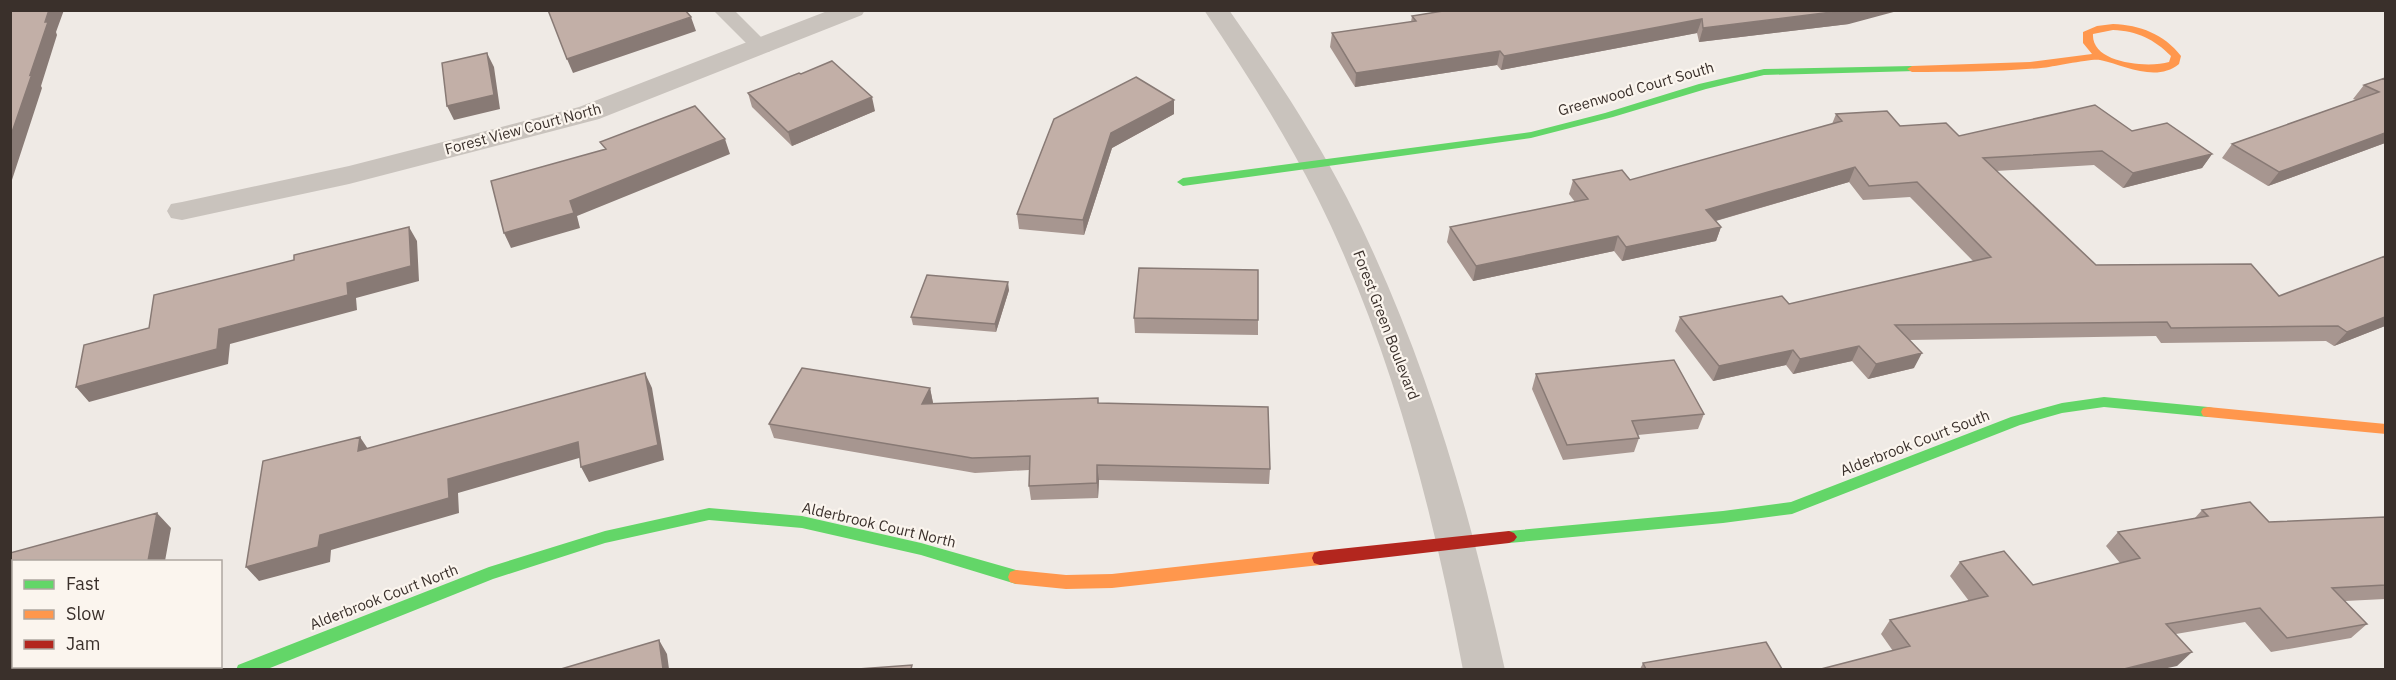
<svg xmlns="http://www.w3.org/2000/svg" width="2396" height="680" viewBox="0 0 2396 680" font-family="'IBM Plex Sans',sans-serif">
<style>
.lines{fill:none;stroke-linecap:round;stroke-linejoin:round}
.lane{fill:#c9c3bd;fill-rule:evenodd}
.street{fill:#c9c3bd;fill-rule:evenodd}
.fast{fill:#63d668;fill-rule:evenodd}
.slow{fill:#ff974d;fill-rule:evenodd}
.jam{fill:#b3261e;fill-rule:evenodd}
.wall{fill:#a79690}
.shaded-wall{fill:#887a75}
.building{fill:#c2afa7;stroke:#887a75;stroke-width:1.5}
.labels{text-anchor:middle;stroke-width:4.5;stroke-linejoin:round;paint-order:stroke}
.street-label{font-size:15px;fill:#3a302b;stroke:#fbf5ee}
</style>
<rect width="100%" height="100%" fill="#efeae5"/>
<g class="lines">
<path class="lane" d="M713,10H734L772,48L769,52H755Z"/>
<path class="street" d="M830,10H865L862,15L599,119L349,184L182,220L171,218L167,211L171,204L182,202L349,166L579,107Z
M1204,10H1229C1272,71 1313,132 1347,198C1423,347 1469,507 1505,670H1463C1432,507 1391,346 1317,197C1284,132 1245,71 1204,10Z"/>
<path class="fast" d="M1912,66L1917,69L1916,71L1764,75L1706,89L1613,117L1531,138L1183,186L1177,182L1183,178L1531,132L1605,113L1699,84L1764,69Z
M2104,397L2208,407L2213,408L2215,412L2213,416L2208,417L2104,407L2062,413L2020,425L1792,514L1723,523L1509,543L1504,541L1501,537L1504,533L1509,531L1723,511L1791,502L2011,417L2062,403Z
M709,508L802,516L921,543L1016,570L1022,572L1024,577L1022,582L1016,584L921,555L802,528L709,520L605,543L493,579L265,670H236L238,665L489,567L605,531Z"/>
<path class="slow" d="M2113,24C2140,25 2164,34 2181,56L2179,64C2156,83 2124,65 2100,60C2092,58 2053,67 2041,68C1998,72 1955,72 1912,72L1907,69L1912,66L2030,62L2092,54L2083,43V32L2097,26ZM2113,30C2137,31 2154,39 2171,56L2169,62C2149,68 2091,64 2093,34Z
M2208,407L2386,424V434L2208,417L2203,416L2201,412L2203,408Z
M1320,551L1326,553L1328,558L1326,563L1320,565L1112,588L1066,589L1016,584L1010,582L1008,577L1010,572L1016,570L1066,575L1112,574Z"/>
<path class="jam" d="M1509,531L1514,533L1517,537L1514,541L1509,543L1320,565L1314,563L1312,558L1314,553L1320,551Z"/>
</g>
<path class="wall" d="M1449,10L1849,24L1699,42L1697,33L1501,70L1497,65L1355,87L1330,47L1332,33L1411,22L1412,16Z
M801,74L875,111L792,146L752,107L748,93Z
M2385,78V143L2268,186L2222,158L2232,144L2356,100L2353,99L2364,85Z
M1174,114L1112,148L1084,235L1019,229L1017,214L1054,119Z
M1836,114L1959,136L2132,131L2212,154L2202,168L2123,188L2094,165L1996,171L2096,265L2279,296L2385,326L2334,346L2326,341L2161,343L2156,336L1909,340L1914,368L1868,379L1852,361L1793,374L1786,365L1713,381L1675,331L1680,317L1789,304L1973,261L1910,197L1863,200L1849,182L1716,221L1721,227L1716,241L1622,261L1614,251L1473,281L1447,242L1450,227L1575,202L1569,194L1573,180H1630L1832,124Z
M1009,290L996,332L913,325L911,317Z
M1134,318L1258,320V335L1135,333Z
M1536,374L1704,414L1698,429L1638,435L1639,438L1634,452L1563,460L1532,389Z
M930,388L933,403H1099L1270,469L1269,484L1099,480L1098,498L1031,500L1029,486V470L975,473L774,438L769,424Z
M2202,510L2269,522L2385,517V599L2345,601L2367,624L2351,638L2271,652L2245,622L2176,634L2177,666L1893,651L1881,634L1890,620L1969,601L1950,576L1960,562L2033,585L2120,563L2106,546L2118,532L2194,519Z
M1643,663L1782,669H1640Z"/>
<path class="shaded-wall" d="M49,10H64L56,32L57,35L41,86L42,88L10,186V138L45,22Z
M1848,10H1901L1849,24L1699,42L1703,28Z
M691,17L696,31L573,73L567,59Z
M1702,19L1697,33L1501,70L1504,56Z
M1500,51L1497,65L1355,87L1356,73Z
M487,53L494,67L500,109L454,120L447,106Z
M872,97L875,111L792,146L788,132Z
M1174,100V114L1112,148L1084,235L1083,220L1111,133Z
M2385,133V143L2268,186L2279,172Z
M725,139L730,154L577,216L580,228L511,248L504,233L570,201Z
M2212,154L2202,168L2123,188L2133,173Z
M1855,167L1849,182L1701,225L1706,210Z
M409,227L417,241L419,281L356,298L357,310L230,344L228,364L89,402L76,387L219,329L347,283Z
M1721,227L1716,241L1622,261L1626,247Z
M1618,236L1614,251L1473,281L1476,266Z
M1008,282L1009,290L996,332L995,324Z
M2385,317V326L2334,346L2347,332Z
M1859,346L1852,361L1793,374L1800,359Z
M1793,350L1786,365L1713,381L1719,366Z
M1922,353L1914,368L1868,379L1876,364Z
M645,373L652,388L664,460L589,482L581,467Z
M930,388L933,403L922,404Z
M360,437L370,452L358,451Z
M578,442L586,456L458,493L459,513L331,550L330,562L259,581L246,567L320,535L448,479Z
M1097,465L1099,480L1098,498L1097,483Z
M157,513L171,528L165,561H148Z
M14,611V630L10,631V612Z
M659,640L667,654L669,669H663Z
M2192,652L2177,666L2163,669H2124Z"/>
<path class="building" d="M10,10H49L45,22H48L30,75L32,74L10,138Z
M548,10H685L691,17L567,59Z
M1449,10L1512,11L1848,10L1703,28L1702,19L1504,56L1500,51L1356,73L1332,33L1416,21L1412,16Z
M487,53L494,95L447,106L442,63Z
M832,61L872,97L788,132L748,93L799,73L801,74Z
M1136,77L1174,100L1111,133L1083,220L1017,214L1054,119Z
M2385,78V133L2279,172L2232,144L2379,92L2364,85Z
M2095,105L2132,131L2167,123L2212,154L2133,173L2102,151L1983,158L2096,265L2251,264L2279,296L2385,256V317L2347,332L2338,326L2171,328L2167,322L1895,325L1922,353L1876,364L1859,346L1800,359L1793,350L1719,366L1680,317L1782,296L1789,304L1991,257L1917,182L1869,186L1855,167L1706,210L1721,227L1626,247L1618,236L1476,266L1450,227L1588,199L1573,180L1622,170L1630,180L1842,121L1836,114L1887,111L1900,126L1946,123L1959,136Z
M695,106L725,139L570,201L574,213L504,233L491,181L606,149L600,142Z
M409,227L411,266L347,283L348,295L219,329L217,349L76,387L84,345L149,328L154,295L294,260V255Z
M1139,268L1258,270V320L1134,318Z
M927,275L1008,282L995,324L911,317Z
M1674,360L1704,414L1632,421L1639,438L1567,445L1536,374Z
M802,368L930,388L922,404L1098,398V403L1268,407L1270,469L1097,465V483L1029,486L1030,456L972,458L769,424Z
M645,373L658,445L581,467L578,442L448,479L449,498L320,535L318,547L246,567L263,461L360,437L358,451Z
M2250,502L2269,522L2385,517V585L2332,588L2367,624L2287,638L2260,608L2166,624L2192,652L2124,669H1821L1910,646L1890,620L1988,596L1960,562L2004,551L2033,585L2140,558L2118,532L2208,516L2202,510Z
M157,513L148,561H14V611L10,612V553Z
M659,640L663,669H561Z
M1766,642L1782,669H1646L1643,663Z
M912,665L911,669H858Z"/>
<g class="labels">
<g class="street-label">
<text transform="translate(1636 89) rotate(-16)" y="5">Greenwood Court South</text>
<text transform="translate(523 129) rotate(-15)" y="5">Forest View Court North</text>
<text transform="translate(1386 325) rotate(69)" y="5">Forest Green Boulevard</text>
<text transform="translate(1915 443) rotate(-21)" y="5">Alderbrook Court South</text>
<text transform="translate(879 525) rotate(13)" y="5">Alderbrook Court North</text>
<text transform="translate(384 597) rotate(-21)" y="5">Alderbrook Court North</text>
</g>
</g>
<rect width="2396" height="680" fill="none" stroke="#3a302b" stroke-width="24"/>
<rect x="12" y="560" width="210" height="108" fill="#fbf5ee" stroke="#aea6a0" stroke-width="1.5"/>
<rect x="24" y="580" width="30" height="9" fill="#63d668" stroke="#aea6a0" stroke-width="1.5"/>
<text x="66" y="590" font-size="18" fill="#3a302b">Fast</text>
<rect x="24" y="610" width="30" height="9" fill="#ff974d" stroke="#aea6a0" stroke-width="1.5"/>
<text x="66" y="620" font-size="18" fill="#3a302b">Slow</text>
<rect x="24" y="640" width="30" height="9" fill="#b3261e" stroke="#aea6a0" stroke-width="1.5"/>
<text x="66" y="650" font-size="18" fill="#3a302b">Jam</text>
</svg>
